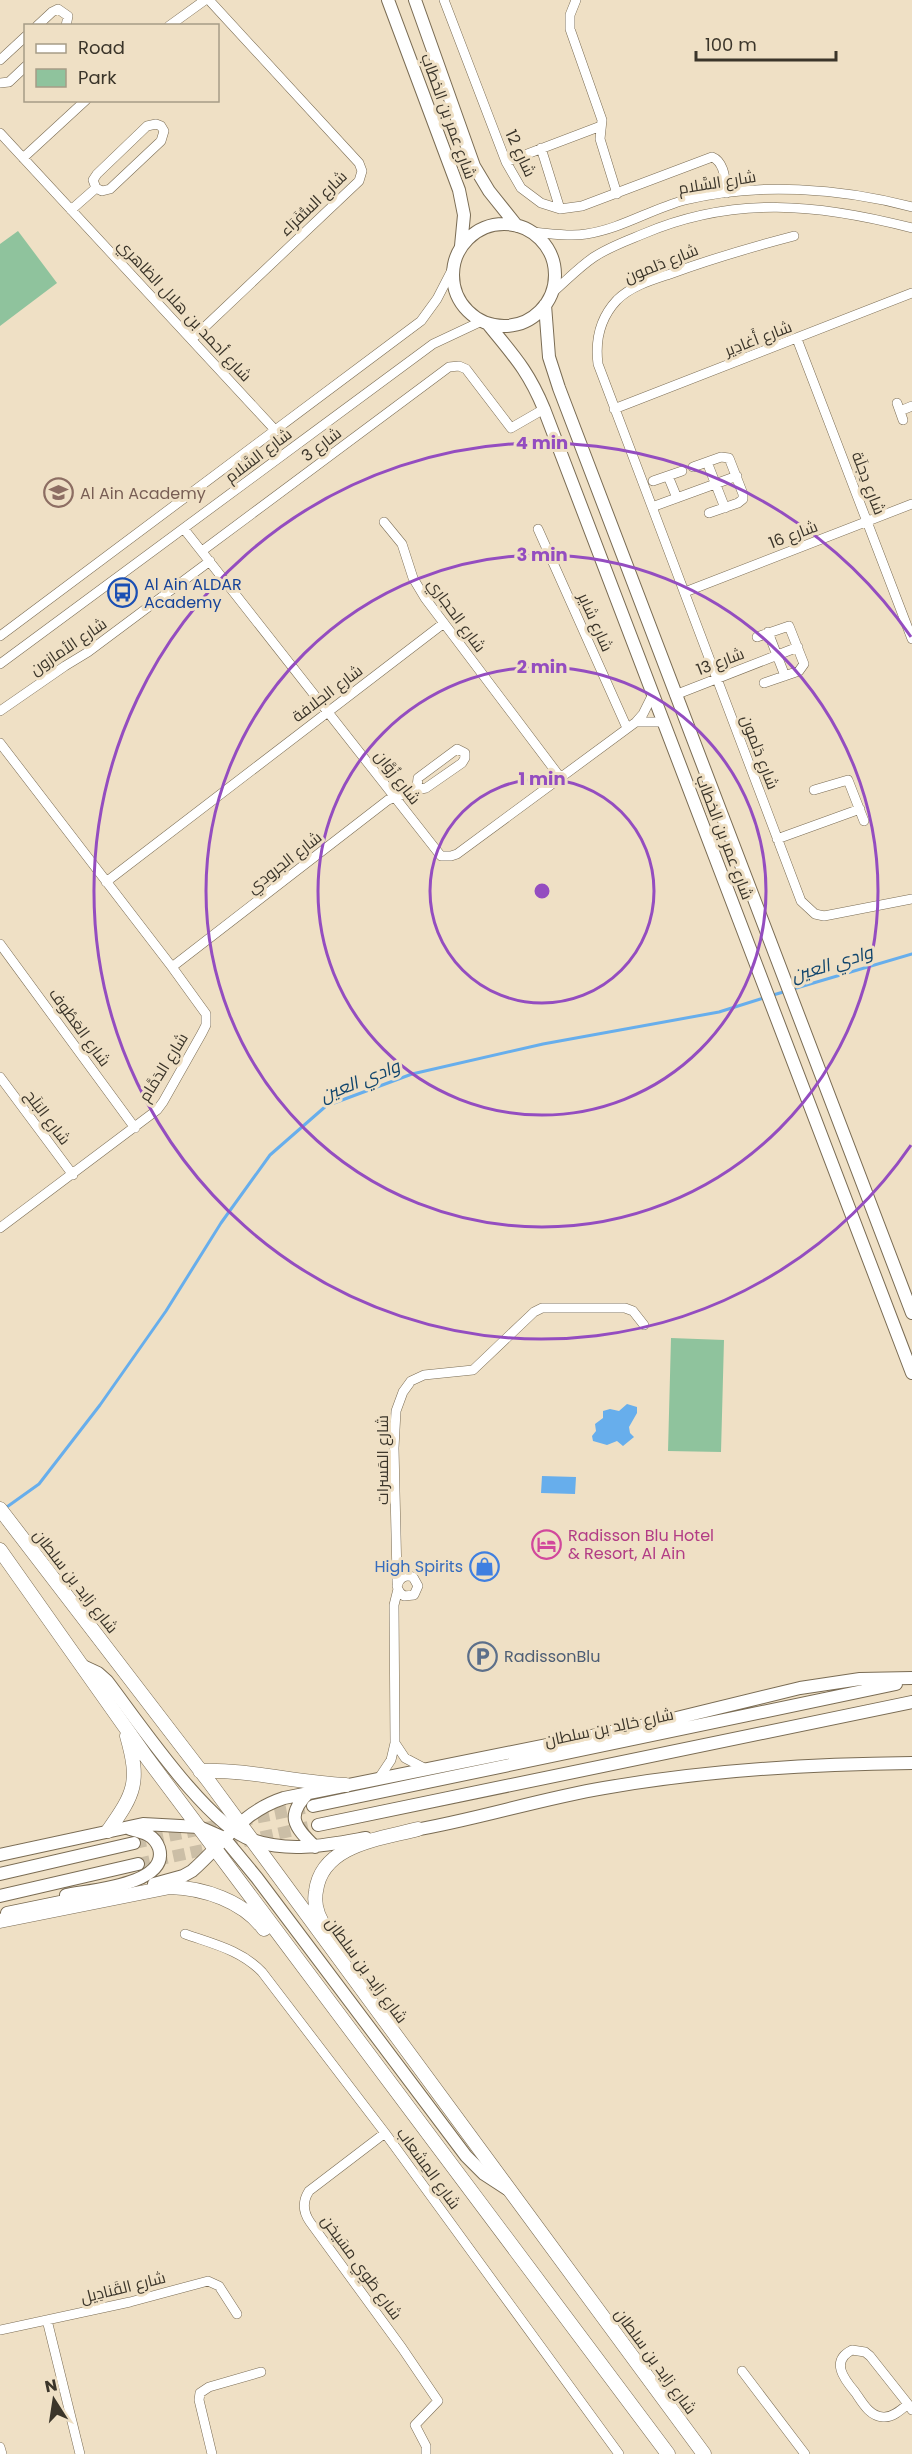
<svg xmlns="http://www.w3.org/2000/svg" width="912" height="2454" viewBox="0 0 912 2454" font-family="Poppins,Cairo,sans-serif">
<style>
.green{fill:#8fc39d}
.water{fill:#67aeec}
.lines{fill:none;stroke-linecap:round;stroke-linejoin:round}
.stream{stroke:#67aeec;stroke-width:3}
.major-tunnel{stroke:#cbbea6;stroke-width:12;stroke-dasharray:12 6;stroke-linecap:butt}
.minor-casing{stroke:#7a6c54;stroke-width:10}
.major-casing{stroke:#7a6c54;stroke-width:14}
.highway-casing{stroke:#7a6c54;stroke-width:15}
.minor{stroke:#fff;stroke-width:9}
.major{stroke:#fff;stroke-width:12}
.highway{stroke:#fff;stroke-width:14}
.ring{fill:none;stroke:#944dc0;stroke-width:3}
.labels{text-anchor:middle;stroke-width:6;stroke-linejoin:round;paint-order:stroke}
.street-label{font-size:16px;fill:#3b352a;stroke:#efe0c5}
.education-label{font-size:16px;fill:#785e54;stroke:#efe0c5;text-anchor:start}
.transit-label{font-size:16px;fill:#164399;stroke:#efe0c5;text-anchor:start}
.hotel-label{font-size:16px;fill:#b23c85;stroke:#efe0c5;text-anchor:start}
.shop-label{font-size:16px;fill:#366cbe;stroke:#efe0c5;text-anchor:end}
.service-label{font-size:16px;fill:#4e5e75;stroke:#efe0c5;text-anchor:start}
.water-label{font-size:18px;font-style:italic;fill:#0f446c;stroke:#efe0c5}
.centre{fill:#944dc0;stroke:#efe0c5;stroke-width:3}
.ring-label{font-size:18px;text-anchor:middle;font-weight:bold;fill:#944dc0;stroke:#efe0c5;stroke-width:6;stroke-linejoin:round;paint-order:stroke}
</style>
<rect width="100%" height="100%" fill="#efe0c5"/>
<path class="green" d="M18,231L57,283L0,326V244Z
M671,1338L724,1340L721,1452L668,1451Z"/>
<path class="water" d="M627,1404L637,1407V1413L629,1427L630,1433L634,1437L623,1446L617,1441L607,1445L593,1441L592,1436L596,1431L595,1424L603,1418V1411L610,1409L619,1411Z
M542,1476L576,1477L575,1494L541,1493Z"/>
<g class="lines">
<path class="stream" d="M793,989L912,954
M773,995L787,991
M4,1509L39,1484L100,1405L166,1311L221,1223L270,1155L326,1106L412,1074L543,1044L719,1012L767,997"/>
<path class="major-tunnel" d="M134,1843L313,1806
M138,1864L318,1825"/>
<defs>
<path id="minor" d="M444,0L506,162L521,188L541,203L560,209L582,206L712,157C725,162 725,181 727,193
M576,0L570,15V29L602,120L600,139L617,194
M37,26L52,12L58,9L68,16L66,26
M169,26L205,0
M0,60L26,36
M0,83L9,82L26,66
M156,124L161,126L164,131L161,141L110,189L102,191L96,188L93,180L97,174L147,126Z
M0,133L276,431
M541,148L560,209
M23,158L86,100
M506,162L601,126
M71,210L96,188
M531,232C549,233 568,237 586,234C621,229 651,209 685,200C757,182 841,188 912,207
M794,236C752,247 711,259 670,274C652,280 631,286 617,300C600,318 595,340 598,364L801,901L815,914L824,916L912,899
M552,293C566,281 579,267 594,257C609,247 626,241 643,234C734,195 819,204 912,228
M192,339L359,181L362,171L359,163L209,0
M797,339L912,639
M897,403L903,420
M614,409L912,293
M900,411L912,406
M707,462L725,508
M693,467L721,457L729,458L743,494V499L738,503L709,513
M668,476L677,498
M653,481L682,471
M652,507L737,476
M384,522L402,544L413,578L425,598L560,777
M184,529L441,856H451L457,854L636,722L643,714L652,696
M538,529L627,728
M202,551L449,367L459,366L466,369L511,428L544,409
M685,592L912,504
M768,632L785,676
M0,636L421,321L437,299L453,268
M757,637L789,626L804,664L799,671L764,683
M0,664L433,344L482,321
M675,695L798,647
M0,711L65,666L88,652L210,561
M636,722H663
M0,743L172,967L206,1014V1025L202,1033L163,1102L157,1110L0,1228
M457,749L465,753V758L462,763L426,788L421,789L417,787L418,778Z
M814,790L848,780L864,821
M777,839L860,809
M106,882L444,623
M0,944L135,1128
M172,967L388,800L409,792L417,787
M0,1077L73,1175
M397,1586C399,1578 405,1574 413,1577L418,1586L414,1595L404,1596C396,1591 397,1585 397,1577L394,1448L396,1411L403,1392L411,1381L424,1375L473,1370L534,1312L542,1308H625L633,1311L644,1325
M395,1743L405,1758L424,1768
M379,1778L391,1760L395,1743L394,1605L398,1589
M185,1934C213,1944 241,1950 262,1972L385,2133L619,2454
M385,2133L309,2191C302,2202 303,2212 310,2222L402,2348L438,2401L415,2425L426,2446V2454
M47,2320L80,2454
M0,2330L130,2302L208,2281L219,2286L237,2314
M742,2371L805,2454
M908,2404C901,2410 892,2418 883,2417C869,2416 862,2402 855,2392C844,2379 830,2361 852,2350L865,2352L870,2356L908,2404L912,2410
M0,2447L2,2454
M212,2454L199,2400L200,2393L209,2387L261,2372"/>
<path id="major" d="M388,0L459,190L464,215L461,246
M415,0L474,166L489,191L517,226
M453 275a51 51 0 1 1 102 0a51 51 0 1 1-102 0Z
M545,305L549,357L559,388L912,1313
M488,324C513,355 528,370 544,409L912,1373
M83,1666L98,1673L107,1681C137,1720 208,1826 252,1840C290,1853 327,1845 366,1838
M309,1792C285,1816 294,1826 315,1847
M313,1806L896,1684
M318,1825L912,1702
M409,1831C475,1820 539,1799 604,1788C706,1770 809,1764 912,1763
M0,1855L143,1824L199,1827L224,1838L257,1878L466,2156L484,2174L507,2189
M0,1874L134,1843
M154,1884L183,1876L192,1871C224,1843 241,1812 284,1798L656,1723L800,1688L860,1679L912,1678
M66,1895C89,1890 170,1885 159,1848C154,1834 142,1832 130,1829
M0,1896L138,1864
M7,1913L75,1899"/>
<path id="highway" d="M0,1509L210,1783L704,2454
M0,1550L147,1758L668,2454
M200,1771C249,1769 296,1783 346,1785
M108,1831C135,1793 140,1782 127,1736
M0,1921L170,1887C204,1888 243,1901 264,1929
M327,1930C318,1918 313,1906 316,1891C322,1844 381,1839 418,1829"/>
</defs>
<use href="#minor" class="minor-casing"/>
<use href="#major" class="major-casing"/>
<use href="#highway" class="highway-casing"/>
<use href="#minor" class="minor"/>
<use href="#major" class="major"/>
<use href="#highway" class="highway"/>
</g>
<g class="ring">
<circle cx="542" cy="891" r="112"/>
<circle cx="542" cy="891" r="224"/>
<circle cx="542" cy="891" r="336"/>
<path d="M911 1145A448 448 0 1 1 911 637"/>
</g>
<defs>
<symbol id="school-ring" viewBox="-11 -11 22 22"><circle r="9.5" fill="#efe0c5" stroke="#8d6e63" stroke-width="1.5"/><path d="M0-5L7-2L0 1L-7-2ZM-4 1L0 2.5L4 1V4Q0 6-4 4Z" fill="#8d6e63"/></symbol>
<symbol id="bus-ring" viewBox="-11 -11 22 22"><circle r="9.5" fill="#efe0c5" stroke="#1a4fb4" stroke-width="1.5"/><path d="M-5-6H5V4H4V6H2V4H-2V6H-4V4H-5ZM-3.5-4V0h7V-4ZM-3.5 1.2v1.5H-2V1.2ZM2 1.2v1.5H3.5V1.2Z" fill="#1a4fb4"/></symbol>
<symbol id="hotel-ring" viewBox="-11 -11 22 22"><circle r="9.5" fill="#efe0c5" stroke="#d1479c" stroke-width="1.5"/><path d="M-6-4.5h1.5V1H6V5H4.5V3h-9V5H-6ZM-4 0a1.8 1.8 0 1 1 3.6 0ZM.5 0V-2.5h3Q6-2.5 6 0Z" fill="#d1479c"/></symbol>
<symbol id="shop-ring" viewBox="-11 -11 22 22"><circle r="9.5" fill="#efe0c5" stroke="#3f7fe0" stroke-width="1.5"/><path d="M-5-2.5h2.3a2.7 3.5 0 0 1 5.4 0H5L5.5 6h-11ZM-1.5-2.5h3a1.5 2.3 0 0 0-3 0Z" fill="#3f7fe0"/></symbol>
<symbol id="parking-ring" viewBox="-11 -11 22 22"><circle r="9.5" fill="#efe0c5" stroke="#5c6f8a" stroke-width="1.5"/><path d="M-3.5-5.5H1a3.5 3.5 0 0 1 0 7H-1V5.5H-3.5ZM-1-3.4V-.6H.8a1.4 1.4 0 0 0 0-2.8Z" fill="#5c6f8a"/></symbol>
</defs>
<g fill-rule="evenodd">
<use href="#school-ring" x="42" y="476" width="33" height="33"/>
<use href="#bus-ring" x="106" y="576" width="33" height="33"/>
<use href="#hotel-ring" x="530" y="1528" width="33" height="33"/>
<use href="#shop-ring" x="468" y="1550" width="33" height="33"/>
<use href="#parking-ring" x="466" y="1640" width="33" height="33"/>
</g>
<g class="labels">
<g class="street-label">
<text transform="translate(449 116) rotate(70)" y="6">شارع عمر بن الخطاب</text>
<text transform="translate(521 153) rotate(65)" y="6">شارع 12</text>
<text transform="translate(717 182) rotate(-9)" y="6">شارع السَّلام</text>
<text transform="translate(313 203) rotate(-44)" y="6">شارع السُّفَرَاء</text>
<text transform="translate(661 263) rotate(-22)" y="6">شارع دَلمون</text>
<text transform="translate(185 310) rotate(47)" y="6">شارع أحمد بن هلال الظاهري</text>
<text transform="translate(758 338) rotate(-21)" y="6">شارع أَغادِير</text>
<text transform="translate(321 444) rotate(-37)" y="6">شارع 3</text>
<text transform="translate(258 455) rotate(-37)" y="6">شارع السَّلام</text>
<text transform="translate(869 483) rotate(69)" y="6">شارع دِجلَة</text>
<text transform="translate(793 534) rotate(-21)" y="6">شارع 16</text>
<text transform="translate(457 615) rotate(54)" y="6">شارع الحجاري</text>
<text transform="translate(596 622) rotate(66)" y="6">شارع شاير</text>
<text transform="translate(68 646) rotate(-34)" y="6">شارع الأمازون</text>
<text transform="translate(720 661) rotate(-21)" y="6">شارع 13</text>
<text transform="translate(327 693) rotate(-37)" y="6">شارع الجلافة</text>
<text transform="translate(760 752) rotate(69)" y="6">شارع دَلمون</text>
<text transform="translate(398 777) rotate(52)" y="6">شارع زُوَّان</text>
<text transform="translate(725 837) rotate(69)" y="6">شارع عمر بن الخطاب</text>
<text transform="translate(284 862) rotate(-38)" y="6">شارع الجرودي</text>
<text transform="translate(80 1027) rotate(54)" y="6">شارع العَطُوف</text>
<text transform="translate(163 1067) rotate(-58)" y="6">شارع الدَمَّام</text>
<text transform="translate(48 1117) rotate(53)" y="6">شارع البَلَح</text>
<text transform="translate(382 1460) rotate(-90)" y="6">شارع المَسرات</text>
<text transform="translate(76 1581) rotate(52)" y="6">شارع زايد بن سلطان</text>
<text transform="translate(609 1727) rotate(-12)" y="6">شارع خالِد بن سلطان</text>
<text transform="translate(367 1970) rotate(54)" y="6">شارع زايد بن سلطان</text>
<text transform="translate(429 2168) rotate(54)" y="6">شارع المِشعاب</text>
<text transform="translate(362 2267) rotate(54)" y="6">شارع طَوِي مسَيخن</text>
<text transform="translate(123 2287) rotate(-14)" y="6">شارع القَنادِيل</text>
<text transform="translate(656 2361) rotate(54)" y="6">شارع زايد بن سلطان</text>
</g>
<g class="education-label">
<text x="80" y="499">Al Ain Academy</text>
</g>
<g class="transit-label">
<text x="144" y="590">Al Ain ALDAR<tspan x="144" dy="18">Academy</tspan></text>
</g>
<g class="hotel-label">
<text x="568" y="1541">Radisson Blu Hotel<tspan x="568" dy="18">&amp; Resort, Al Ain</tspan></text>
</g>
<g class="shop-label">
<text x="463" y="1572">High Spirits</text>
</g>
<g class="service-label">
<text x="504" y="1662">RadissonBlu</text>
</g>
<g class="water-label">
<text transform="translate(832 964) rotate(-17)" y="6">وادي العين</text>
<text transform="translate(360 1081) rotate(-22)" y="6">وادي العين</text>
</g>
</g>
<circle cx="542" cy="891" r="9" class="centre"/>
<g class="ring-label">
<text x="542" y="449">4 min</text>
<text x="542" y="561">3 min</text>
<text x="542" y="673">2 min</text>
<text x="542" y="785">1 min</text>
</g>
<rect x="24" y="24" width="195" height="78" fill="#efe0c5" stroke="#a79c87" stroke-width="1.5"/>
<rect x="36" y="44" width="30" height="9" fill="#ffffff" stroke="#a79c87" stroke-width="1.5"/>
<text x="78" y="54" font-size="18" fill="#3b352a">Road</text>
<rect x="36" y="69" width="30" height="18" fill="#8fc39d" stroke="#a79c87" stroke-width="1.5"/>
<text x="78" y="84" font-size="18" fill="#3b352a">Park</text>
<g transform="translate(54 2400) rotate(348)" stroke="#efe0c5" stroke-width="4.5" paint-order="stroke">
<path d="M0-4.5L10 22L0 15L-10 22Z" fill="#3b352a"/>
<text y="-9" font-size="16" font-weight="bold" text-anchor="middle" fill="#3b352a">N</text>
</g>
<path d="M696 51v9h140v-9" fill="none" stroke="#3b352a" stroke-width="3"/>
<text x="705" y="51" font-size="18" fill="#3b352a" stroke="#efe0c5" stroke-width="4.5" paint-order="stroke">100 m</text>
</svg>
